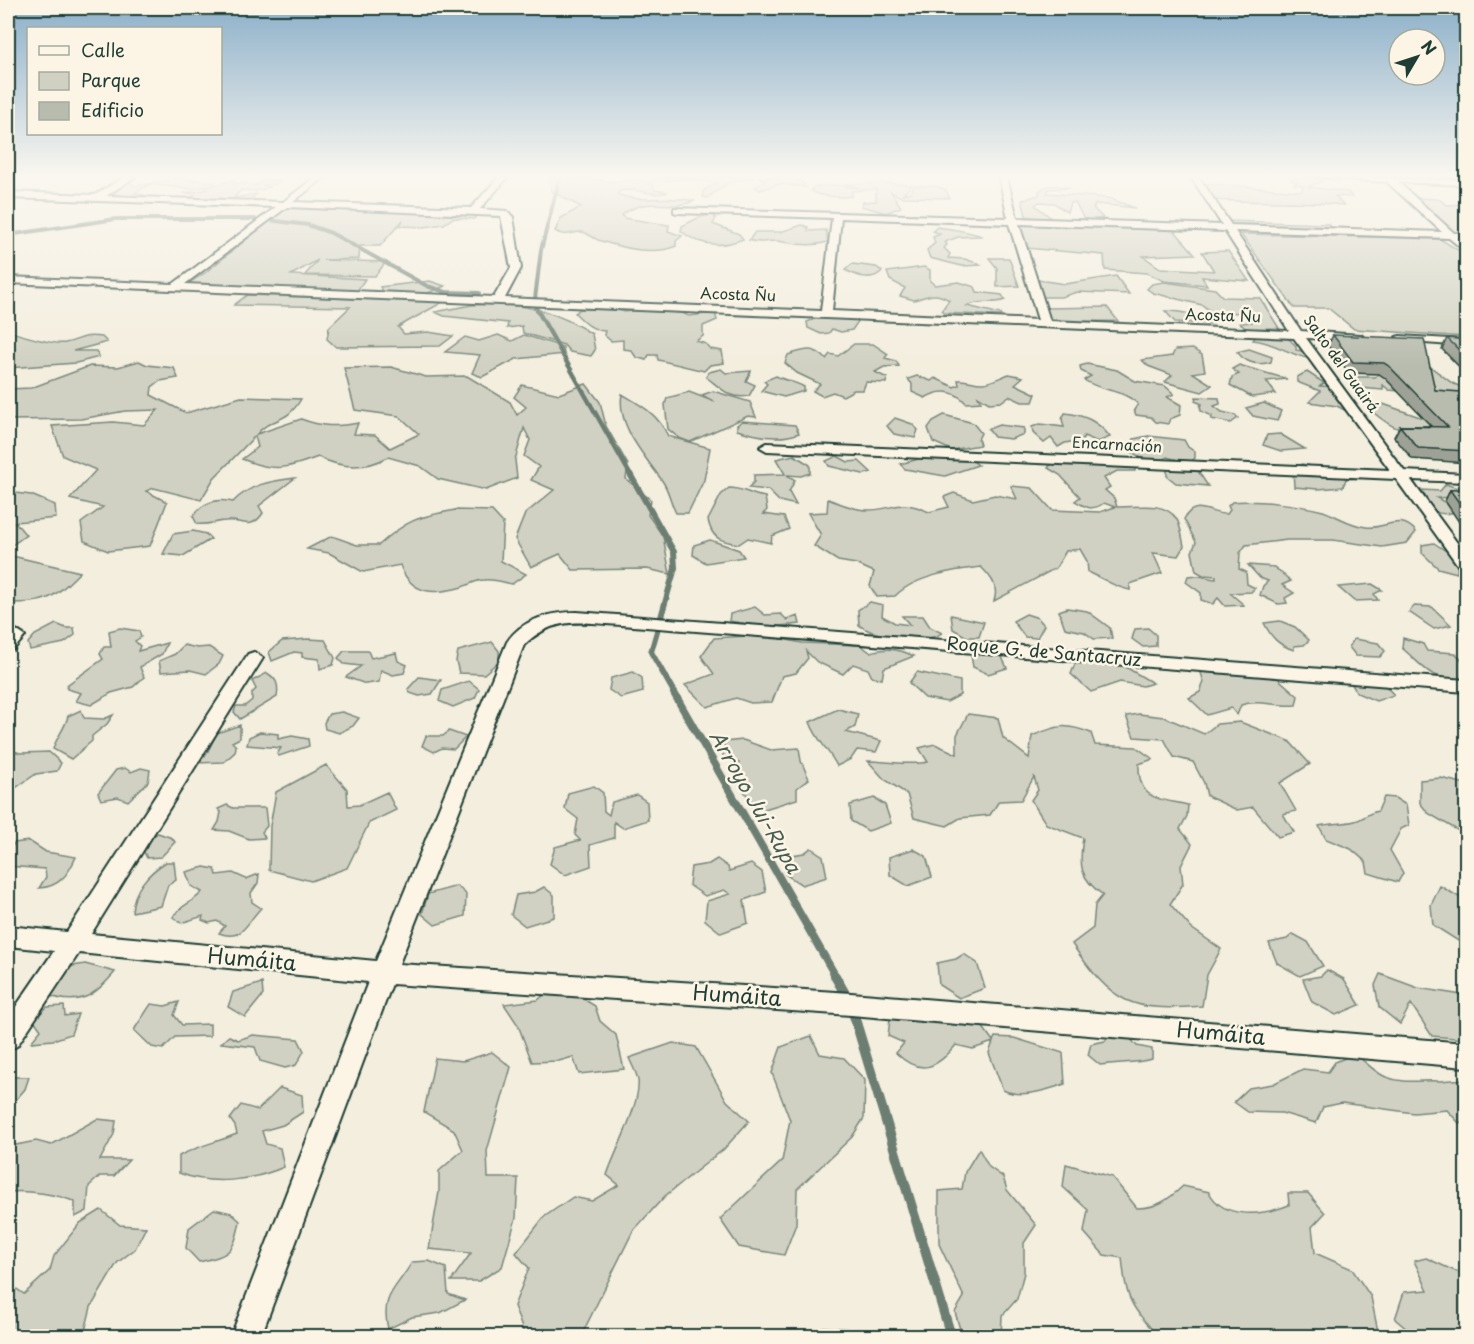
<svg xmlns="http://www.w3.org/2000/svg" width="1474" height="1344" viewBox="0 0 1474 1344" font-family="'Playpen Sans',sans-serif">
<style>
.green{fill:#d0d1c2;stroke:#78877b;stroke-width:1.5}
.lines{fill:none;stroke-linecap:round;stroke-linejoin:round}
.stream-far4{stroke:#6c7d72;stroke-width:4}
.stream-far3{stroke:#6c7d72;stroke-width:4.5}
.stream-far2{stroke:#6c7d72;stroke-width:6}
.stream-far1{stroke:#6c7d72;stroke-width:8}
.stream{stroke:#6c7d72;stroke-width:10}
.street-casing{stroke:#1f3d34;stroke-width:4}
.street{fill:#fcf5e5;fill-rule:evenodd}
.wall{fill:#9ea296;stroke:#1f3d34;stroke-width:1.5}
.building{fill:#b8bcae;stroke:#1f3d34;stroke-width:1.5}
.labels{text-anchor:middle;stroke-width:5;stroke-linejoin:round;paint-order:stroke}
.far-street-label{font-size:15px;fill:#1f3d34;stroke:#fcf5e5}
.street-label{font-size:18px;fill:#1f3d34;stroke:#fcf5e5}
.water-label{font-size:20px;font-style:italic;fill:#465d53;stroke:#fcf5e5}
.near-street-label{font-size:21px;fill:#1f3d34;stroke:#fcf5e5}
</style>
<rect width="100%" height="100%" fill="#f3eede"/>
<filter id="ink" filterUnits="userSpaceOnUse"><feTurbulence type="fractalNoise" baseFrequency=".0167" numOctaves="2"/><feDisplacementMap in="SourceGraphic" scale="12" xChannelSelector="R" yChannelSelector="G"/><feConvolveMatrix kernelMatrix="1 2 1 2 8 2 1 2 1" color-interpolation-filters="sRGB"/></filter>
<g filter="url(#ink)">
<path class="green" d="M550,177C571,177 587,178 607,181C625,184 630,174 653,185L655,190L668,192C650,198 637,186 620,191L617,194C641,204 669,194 694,201C669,212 649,194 622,215L624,218L669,225L668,231L682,236L676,241V246C654,256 619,247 598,240C594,238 585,232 582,232C571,232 566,238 555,231L561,218L581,207L551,191Z
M659,177H755L728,183L707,198L703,197V191L717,183L689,179L654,181Z
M755,177H796L806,187L780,184L760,190L755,187L767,179Z
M180,178L215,182L212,186L236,179L232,183L258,185L264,180H280L276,184L262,185L270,187L256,191L241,190L234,198L256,194L252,199L237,202L174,199L195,196V194L183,193L205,190L209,186L191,189L150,184L135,193L152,197L147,199L114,198L122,195L108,193L128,182L136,186Z
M1294,178H1316L1323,181L1308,187L1348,192L1352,197L1335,196L1344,205C1300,200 1255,203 1210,200L1198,183L1301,191L1304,186L1294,184L1298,182L1291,180Z
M890,183L912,185L903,194L911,192L914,186H936L946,190L949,198L901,197L891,192L901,207L886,213L861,206L863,202L876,201V189L852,191V196C843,198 816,197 811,190L814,187L833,185L859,188L844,184Z
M1058,186L1070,188L1049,189L1047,193L1108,198L1135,208L1096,204L1093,208L1103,218L1085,221L1075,202L1070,203L1067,212L1054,203L1039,202L1035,205L1051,218L1040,220L1026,216L1022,200L1039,195V191L1047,186Z
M1414,198L1439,199L1446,205L1466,204V234L1452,232L1435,221L1433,213Z
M285,208L478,214L474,219L453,218L444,224L425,227L400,226L403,220L380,246H360L359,259L323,260L386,262L375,276L305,275L318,260L291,275L365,279L357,291L184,286L205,273Z
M712,215L716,218L713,224L739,234L743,239C720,248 699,246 681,231L682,226L700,217Z
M1228,221L1329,224L1333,231L1232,227Z
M1019,224L1173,229L1195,254L1143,256L1160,268L1214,271L1202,252L1228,251L1249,281L1202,277L1207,285L1164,281L1147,273L1105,270L1104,255L1026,248Z
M802,225L808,227V231L826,230L828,242C811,247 795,244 778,241C768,240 759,245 749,240L755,232H780Z
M937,227C946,228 973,232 981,236L958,237L945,242L947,245L944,248L950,254L948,258L965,259L982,265L962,266L930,258L927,250L935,243L933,237L940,234L933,231Z
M1241,234L1440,239L1466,255V306H1464L1466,337L1354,329L1328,308H1294Z
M989,258H1009L1019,286L997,287V268Z
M852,264L876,267L882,271C872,282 857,276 845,270Z
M924,267L930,270V281L935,285L959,282L975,287L977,292L1002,295L1005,300C993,305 980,299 967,306L1001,314V316L945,313L942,310L949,300C935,291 928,296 914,300L900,296L905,288L890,280L887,272Z
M1116,276L1129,294L1077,292L1061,297H1043L1038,280L1065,284Z
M430,281L445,286L423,295L383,294L380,287Z
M1164,282L1215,289L1223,297L1260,298L1279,328L1246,329L1240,323L1252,322L1246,313L1212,312L1202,305L1153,293L1147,289L1152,284Z
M247,295L443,302L398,327L404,334L428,332L453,336L440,346L336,347L327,339L329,327L350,307L234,305Z
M498,304C535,306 561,314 592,334L595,350L591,356L570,352L564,345L523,333L522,326L507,328L508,323L444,316L435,312L472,305Z
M1107,307L1118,321L1049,322L1046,308Z
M580,309H615L625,312L638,310L682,313L689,316L715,313L717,320L703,326V336L696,341L706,344L710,349L722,351L724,363L710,365L704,371L658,360L657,355H649L646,360L636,357L631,350L623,349V340L611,341L604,335L605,331C592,330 585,323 575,313Z
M1165,311C1181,310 1193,316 1209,317L1213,324L1175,322Z
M820,317L859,320L852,330L841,332L832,329L829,333L821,334L808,328L807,322Z
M8,331C22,335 51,345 65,343C82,340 81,334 102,337L107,342L73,351H96L99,357L76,363L8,368Z
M498,335L512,341L524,335L563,347L564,354L516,359L482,377L472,373L480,355L445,352L465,337L479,341Z
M1256,336L1287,337L1296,346V350L1309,352L1315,360C1293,357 1275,342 1253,340Z
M854,344H873L888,354L885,358L896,361L899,366L884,367L875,372L887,378L886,383L866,382L863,390H854L843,396L833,392L822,396L813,391L820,384L797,373L785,363L788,355C804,350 813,345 826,359L830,354L838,356Z
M1193,349L1202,355L1205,371L1193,373L1212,385L1202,392L1165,382L1172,375L1148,366L1142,360L1172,356L1175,350Z
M1249,349L1272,357L1271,362C1258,366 1246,363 1237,352Z
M139,361L147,365L174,368L178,378L160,381L152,387L151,395L186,413L241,397L301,399C286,425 272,416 257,434L301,419C322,427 336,427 358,423L354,434L375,435L390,448L419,434L399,416L355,410L344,368L391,367L426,377L467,376L510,402L517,415L526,407L514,397L522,385L559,394L586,384L600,402L606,426L628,465L626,479L651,500L648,515L663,536L670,574L647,569L573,570L560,554L531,567L515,539L525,514L554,490L531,480L539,467L524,456L530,440L524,428L515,460L517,478L486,490L438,479L420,466L388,457C365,470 341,468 318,457C286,469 274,472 242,459L258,447L255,436L214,478L201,500L154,488L146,491L167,502L150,546L108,551L84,541L81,523L103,507L70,499L96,470L63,456L52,426L113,422L144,425L158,410L125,411L81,419L8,420V389L31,388L90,366L118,367Z
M1423,361L1452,383L1466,389V398L1441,400L1415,371Z
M1087,364L1117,370L1135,381L1165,386L1174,394L1167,397L1181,405L1180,415L1170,419L1168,424L1156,422L1151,417L1136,415L1134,410L1138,404C1123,389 1102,392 1084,380L1091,376L1081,371L1080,366Z
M1239,365L1287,379L1266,381L1276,394L1252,397L1230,385L1232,377L1239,374L1232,369Z
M721,369L726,373L751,371L746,381L755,385L749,396C729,400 720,387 706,377L709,372Z
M1307,372L1324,383L1320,386L1339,387L1353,404L1348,412L1337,406L1309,402L1320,391L1297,382V377Z
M1381,372L1400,391L1389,390L1383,385V390L1360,388L1351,379L1353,377H1375Z
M1009,374L1023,377L1015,384L1036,394L1033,402H1022L1009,396L1001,402L989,403L978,396L981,402L966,403C955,390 940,389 925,398L912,392V384L908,379L917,376L931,381L935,378L954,387L959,385L958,380C968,379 974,384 984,383C992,382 1001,377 1009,374Z
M776,376C785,381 794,381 804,387V391L784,397L761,391L767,384L764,381Z
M713,391L750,402L756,417L748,416L690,442L679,438L668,429L665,405L667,398L689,392L715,402L702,395Z
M622,394C642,406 658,414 668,436L710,448L704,480L688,513H676C671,504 669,491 663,482C646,457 616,426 622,394Z
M1196,397L1219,398L1220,404L1214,406L1222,412L1235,415L1238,418L1231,423L1211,419L1212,416L1201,411L1200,406L1202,404L1195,401Z
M1264,403L1281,411L1277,421L1253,416L1246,408Z
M1383,404L1431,421L1427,428C1404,435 1392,428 1374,413L1375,407Z
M1065,413C1084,415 1098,421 1110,437L1098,442L1084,436L1082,440L1065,443L1058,447L1051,438L1044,443L1033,433L1032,427L1040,424L1064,427L1062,419Z
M944,415L973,423L981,433L978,439L980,445L951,450L933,442L928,428L933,421Z
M895,418L912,424L918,430L915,438L894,434L887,426Z
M742,421L795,425L799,433C780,441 756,436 737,430V425Z
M999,425L1024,428V434L1011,439L994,437L988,429Z
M1280,434L1305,449L1281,451L1263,445L1267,435Z
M1148,436L1184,440L1188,447L1195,452V458L1189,463L1167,457L1162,461L1143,459L1130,451L1134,439Z
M937,454L970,459L978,465L945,476L905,469L900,464Z
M794,455L810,465V473L801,476L787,475L795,480L789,492L796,505L779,501L768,490L748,488L754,482V475L785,474L776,459Z
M1058,455C1085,456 1109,462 1135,465V471H1117L1104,478L1110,487L1105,490L1114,498L1117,507C1135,508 1163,500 1176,518C1181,525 1182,538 1184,546L1178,556L1153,553L1162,573L1130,584V590C1113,587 1103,578 1088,572L1087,561L1080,549L1066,551L1056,568L994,601C999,586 991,577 981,567C954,570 915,576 895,596L877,597L870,586L874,572L856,564L838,561L814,546L821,535L808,513L827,512L828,499C839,503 853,509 865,510C895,511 897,497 929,512L949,507L944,497L954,493L973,500L995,495L1017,499L1011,486L1032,488L1052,510L1100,512L1115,507L1104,503C1092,511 1087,508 1075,501L1080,497L1060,475L1048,468Z
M837,456L848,462L859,461L871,472L863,474L829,466L826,461Z
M1302,464L1367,478L1346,479L1343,487L1318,489L1294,487L1293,470Z
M1175,465L1196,468L1208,486L1176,483L1167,476V469Z
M295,478L259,506L263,513C251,532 241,519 225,521C214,522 208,525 197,524L193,516C203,502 217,498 233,502C250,484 271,481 295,478Z
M1446,484L1466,491L1453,497L1437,498L1455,508V512C1442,516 1430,513 1424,500L1427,499L1422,490L1440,491Z
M729,488C743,488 751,495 765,497L767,510L763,514L784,517L789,529L772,536L771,543L748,538L739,544C722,541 712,540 708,520L721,495Z
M8,492L31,495L55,505L56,518L15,522L26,535L8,548Z
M1232,502C1254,499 1300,505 1323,511C1338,516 1349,525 1366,527C1385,530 1400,512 1416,532L1407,543L1382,547L1333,540H1287L1246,545L1240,553L1239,569L1246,572L1247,584L1255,588L1251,592L1230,593L1244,605L1225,606L1218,598L1213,604L1201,600V593L1186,582L1188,576C1198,574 1206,578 1216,579V576L1203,575L1196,571L1192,552L1196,542L1184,519C1195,497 1212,516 1227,514L1230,510L1228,506Z
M455,510L492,511L503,523L501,561L526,574L512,584C503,582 493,579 484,580C476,580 469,585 462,587C434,595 411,595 400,565L363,572L329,553L307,549L332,536L357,545H379C408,519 418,517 455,510Z
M193,531L206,534L211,539L183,556L163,554L173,534Z
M710,540L739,550L744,557L706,563L693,555L694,545Z
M1434,543L1458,559L1457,573L1438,568L1422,553V545Z
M8,555L80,572C52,600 47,603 8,603Z
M1248,565L1274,567L1291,581L1282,585L1294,593L1285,598L1287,603L1278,604L1260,595L1263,586L1268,581L1260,578Z
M1372,584L1382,590L1374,594L1378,600L1354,601L1338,587Z
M870,602L883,605L882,616L895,623L910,625L902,616H923L930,627L942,633C926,644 874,637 859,625L858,610Z
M1414,606L1432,607L1451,625L1434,629L1409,612Z
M755,607L765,615L781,614L787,620L798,616L800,624L768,627L729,621L730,614Z
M1067,608L1087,611L1110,628L1112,638L1094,639L1084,632L1065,628L1059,611Z
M1026,614L1038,618L1044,625L1037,638L1025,637L1013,621Z
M951,615L984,622L979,637H967L953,629Z
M1280,621L1295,627L1309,640L1304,645L1294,646V650C1278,645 1271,637 1264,623Z
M56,624L66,628H74L75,635L64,643L30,650L28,643L35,635Z
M120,628L139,631L141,637L135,641L140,646L138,651L167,643L162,654L140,667L144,677L133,687L111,693L91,705L76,701L81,693L67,689V685L103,659L100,654L104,647H111L109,631Z
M1148,628L1156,635V646L1143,647L1132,639L1135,629Z
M763,635L802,643L860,645L870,652C887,647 898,649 914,656L884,668L882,679L872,677L868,669L853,664L843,674L817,662L806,651L808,658L796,673L782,676L772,702L751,703L736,698L707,707L685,685L714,674L701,656L714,638Z
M1403,638L1423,644L1427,651L1455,653L1466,664L1464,680C1426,678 1429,671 1402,648Z
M308,639L325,640L335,658L333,665L320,669L319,659L302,657V653L294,652L272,661L269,652L282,641Z
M1354,639L1378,643L1385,651L1380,657L1356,656L1349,647Z
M492,642L499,651V661L484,674L459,673L456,661L458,651Z
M184,645L197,648L209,647L223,656L219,664L206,674L190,670L161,672L159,661L175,654Z
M344,651H368L371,658L396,653L398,661L407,665L404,673L393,675L381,670L379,682L366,684L346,677L361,666L344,664L338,658Z
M985,652L1001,655L1007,668L988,674L973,667L971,655Z
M1117,662L1153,683L1143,686L1120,682L1091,692L1071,674L1075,664Z
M1199,667L1275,676L1298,696L1296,705C1277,707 1258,699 1241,705L1237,715L1231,708L1207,715L1189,698L1200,692L1204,682Z
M633,672L642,678L643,692L621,698L609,690L611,678Z
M917,672L960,681V695L947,702L925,698L909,683Z
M267,673C277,679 279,685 277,697L240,719L234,712L236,706H245L252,700V693L256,689L252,681Z
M419,677L441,680L432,694L419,696L410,693L408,689Z
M469,681L479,689L475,698L453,707L439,701L442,690Z
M1350,681H1381L1394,695L1376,701L1357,693Z
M838,709L858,714L855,727L846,732L881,741L876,752L857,750L851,759L837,766C828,749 816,739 810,722Z
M81,710L84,718L104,719L113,715L107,724L92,736V741L71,759L53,749C57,736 65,729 68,716Z
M342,712L359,718L353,726L339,733L325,729L324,723L329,714Z
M968,714L998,718L1003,738L1029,758L1032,736C1058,725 1065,723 1091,733L1095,745L1136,747L1153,759L1139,764C1138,801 1158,798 1188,805L1187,816L1180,829L1192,844L1181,866L1183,884L1170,904L1191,928L1221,949L1207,975L1202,1006C1130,1012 1113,1004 1072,944L1093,928L1095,905L1103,895C1079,878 1079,865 1083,838L1046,824L1031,800L1038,790L1034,777L1021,800L999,801L990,815L960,818L947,826L914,818L907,794L884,779L868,761C885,761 913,766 928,762L919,748L935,744L957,754V735Z
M1139,714L1164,717L1204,734L1217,724L1240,722L1289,741L1310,764L1280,783L1296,811L1283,814L1294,832L1278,837L1253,807L1237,810L1207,796L1204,783L1193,762L1174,757L1164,739L1134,737L1126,716Z
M240,725V738L232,742L236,746L235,752L224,762L197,763L206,755L217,733Z
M449,731L466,737L454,749L442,748L434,752L422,746L426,736H443Z
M260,732L278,734V739L292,736L308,739L309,746L279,756L277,754L281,748L247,745L249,737Z
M743,740L771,750L799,748L801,761L809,779L797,788V799L758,811L735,778L739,763L723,757L724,742Z
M8,749L20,753L49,752L61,763L57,771L36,774L8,793Z
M326,765L347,789L348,806L359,805L387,792L396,810L369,823L347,868L311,881L269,870L270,826L276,792Z
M125,768L131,772L141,768L150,770L148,782L128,801L118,797L101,800L98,793L116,770Z
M1441,778L1466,784V827L1462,833L1428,813L1420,803V780Z
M594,786L603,793L604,811L609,815L612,802L637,795L647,802L648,820L623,828L614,822V838L590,845L591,866L565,875L550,864L555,847L580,840L575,835L578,819L565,809L568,793Z
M1384,797L1395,798L1406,805L1409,825L1401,829L1390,850L1403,873L1398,882L1368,873L1366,862L1351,849L1326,839L1319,826C1331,823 1344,824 1355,821C1364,819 1367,813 1378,811Z
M874,798L885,805L891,823L868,831L851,821L850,805Z
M227,805L233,808H265L267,826L262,832L265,838L249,839L229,831L214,830L219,822L221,812L218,809Z
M158,833L172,838L175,842L161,857L147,858L143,850L149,838Z
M29,841L46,852L76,857C68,875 59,887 39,888L46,877L45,869L8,866V854L14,843Z
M811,848L823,856L827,877L802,885L785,874L786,856L804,853Z
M913,849L926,856L932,877L908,886L890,875L889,857Z
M717,859L728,867L729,871L751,864L762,872L766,892L744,900L748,923L721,933L705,920L707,901L730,894L724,890L705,896L689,885L691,867L709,864Z
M166,862H174L176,880L168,885L161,906L132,912C133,890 148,873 166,862Z
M204,867L215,869L217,875L233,873L246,879L259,874L258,883L251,893L252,902L261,908C246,923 243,942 219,933L225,926L217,921L209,923L202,920L203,916L181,923L173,917C181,904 193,903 202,892L191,886L186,872Z
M457,886L466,894L465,916L435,925L422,914L428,894Z
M1440,886L1459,897L1466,896V946L1433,925L1431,905Z
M544,887L554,895V917L525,926L511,915L516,895L535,892Z
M1293,934L1308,942L1323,966L1300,976L1277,963L1269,943L1287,939Z
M964,954L977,963L985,988L959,998L939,985L937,963L956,959Z
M85,964L115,972C95,996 79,1007 48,995L67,967Z
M1327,970L1344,979L1360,1005L1336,1015L1312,1002L1303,979L1321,976Z
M1380,974L1418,988L1462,995L1466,1002V1039L1432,1036L1411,1004L1400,1024L1379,1007L1375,985Z
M262,983L263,995L245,1017L228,1007L233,992Z
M553,987L580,997L595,1006L600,1021L616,1035L624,1069L579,1074L573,1057L559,1061L532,1062L518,1025L504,1004L538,1000Z
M179,1002L174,1015L182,1025L210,1024V1036L175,1037L163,1049L152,1047L134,1030L151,1004L165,1006Z
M64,1006L65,1016L78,1014L71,1034L53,1040L31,1042L41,1030L34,1020L47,1007Z
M914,1014L960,1020L982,1026L993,1041L995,1037L1014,1038L1063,1053L1065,1084C1046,1090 1022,1099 1003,1090L989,1053L993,1042L973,1049L956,1045C936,1069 920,1076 896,1053L904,1043L888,1036L890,1019Z
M1112,1034L1129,1037L1137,1046L1152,1049V1059C1135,1064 1118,1062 1100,1065L1088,1055L1091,1044L1105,1041Z
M253,1035L298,1039L304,1051L296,1065L285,1068L260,1061L255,1047L221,1043L229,1036L238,1040Z
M811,1036L820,1054L844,1058L865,1080L864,1118L852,1137L797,1189L796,1224L784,1255L739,1247L720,1219L782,1161L790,1120L772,1073L781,1047Z
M673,1043L696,1047L727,1101L749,1121L724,1149L665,1196L633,1231L581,1336H525L514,1306L529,1268L516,1253L544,1217L573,1197L592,1201L619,1185L607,1175C615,1151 641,1103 638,1080C637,1074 632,1065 629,1058Z
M492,1052L511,1067L487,1151L488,1178H518L516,1218L502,1267L479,1281H451L471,1253L429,1249L439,1192V1171L463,1150L454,1130L424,1112L435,1058L463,1061Z
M1355,1054C1365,1061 1375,1073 1386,1077C1403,1084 1421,1080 1438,1081C1449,1081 1456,1078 1466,1081V1124L1459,1123L1447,1110L1414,1113L1342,1103L1323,1107L1316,1123L1282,1113L1248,1112L1234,1102L1249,1088L1273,1084L1303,1069L1328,1072L1335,1062Z
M8,1077H29L25,1089L8,1109Z
M280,1088L302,1095L303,1112L283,1125L262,1131L266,1144L280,1148L284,1167C251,1181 212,1186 179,1173V1156C197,1146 217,1142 237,1134L235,1126L230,1119L241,1105L258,1110Z
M97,1119L116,1121L114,1134L100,1160H129L114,1176H100L89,1186L87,1211L75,1217V1202C58,1194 27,1190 8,1192V1153L11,1146L36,1141L51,1145Z
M979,1149L989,1167L1003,1177L1007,1190L1036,1225L1024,1243V1273L1017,1299L1002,1316L1001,1336H962L955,1312L964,1297L939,1244V1191L962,1189L965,1172Z
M1066,1164L1112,1177L1137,1208C1157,1208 1168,1200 1183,1186L1209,1192C1224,1221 1264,1215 1289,1205L1288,1193H1308L1325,1213L1312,1227L1315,1253L1352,1269L1371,1297L1378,1332L1384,1336H1158C1130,1305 1126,1300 1122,1258L1104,1255L1084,1232L1088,1210L1063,1187Z
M214,1209L231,1213L240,1221C234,1252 230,1255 199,1262L186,1248L189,1228Z
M101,1210L120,1225L146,1227L135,1249L117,1263L91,1307L84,1335L8,1336V1288L11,1285L24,1294L50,1270L54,1256L80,1223Z
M1426,1258L1457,1272L1466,1270V1336H1415L1395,1319L1404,1292L1428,1290L1414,1261Z
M429,1261L446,1268L448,1294L465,1300L440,1313L412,1317L388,1329C380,1294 397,1289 412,1262Z
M823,1327L867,1330L868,1336H820Z"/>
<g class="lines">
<path class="stream-far4" d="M268,220L308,225L331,233L427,286L446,292L479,293
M8,235L116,219H255
M535,299L541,250L560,177
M534,305L536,308"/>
<path class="stream-far3" d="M535,306L631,476"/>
<path class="stream-far2" d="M630,474L674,552L675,568L651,652L675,694"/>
<path class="stream-far1" d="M674,693L836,977"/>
<path class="stream" d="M835,976L848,999
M852,1009L951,1336"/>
<defs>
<path id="street" d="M124,177H135L106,196L283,202L315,177H325L293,202L471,208L499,177H508L480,209L507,211L513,217L521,268L505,298L821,311L832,218L677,213L674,212V208L1008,218L999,177H1007L1017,218L1222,225L1191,177H1199L1231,225L1442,232L1387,182L1315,177L1466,180V185L1398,182L1454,233H1466V239H1460L1466,244V252L1449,238L1235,231L1301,331L1361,335L1363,337L1357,340L1306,338L1404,471L1466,474V482L1411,480L1466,555V570L1460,568L1396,479L767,451L760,447L767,443L1390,470L1294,338L8,283V277L173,284L276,207L8,198V192L95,195ZM287,207L501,216L511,268L494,297L185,284ZM841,218L1009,224L1038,320L832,311ZM1019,224L1225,231L1289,331L1050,321Z
M1400,336L1466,340V346L1396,341V337Z
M577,612L1466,680V692L621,625C582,623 555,615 524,645L399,964L851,993L1466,1043V1067L851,1015L392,984L261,1336H231L368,982L79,953L17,1046L8,1050V1018L54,951L8,946V926L67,932L248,654L254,652L263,658L91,934L376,961L507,642C522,619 551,612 577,612Z
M16,630L25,636L14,649L8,651V635Z"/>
</defs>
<use href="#street" class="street-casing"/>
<use href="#street" class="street"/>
</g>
<path class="wall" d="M1333,335L1435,390L1467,397V463L1412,459L1394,437L1400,426H1431L1385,378L1379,374L1349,373L1328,346Z
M1447,338L1467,340V375L1442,349Z
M1467,489V534L1445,501L1450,490Z"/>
<path class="building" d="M1333,335L1424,339L1435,390L1461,392L1467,397V451L1418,448L1400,426L1448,427L1390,367L1384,363L1353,362Z
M1447,338L1467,340V358Z
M1467,489V514L1450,490Z"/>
</g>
<linearGradient id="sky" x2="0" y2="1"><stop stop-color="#8bafc9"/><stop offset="0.48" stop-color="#faf7f0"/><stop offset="1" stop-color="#faf7f0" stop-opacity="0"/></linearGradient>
<rect width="1474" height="366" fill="url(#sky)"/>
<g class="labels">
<g class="far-street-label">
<text transform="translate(738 295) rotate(2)" y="5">Acosta Ñu</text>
<text transform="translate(1223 316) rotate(2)" y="5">Acosta Ñu</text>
<text transform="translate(1341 364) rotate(54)" y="5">Salto del Guairá</text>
<text transform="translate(1117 445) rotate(3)" y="5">Encarnación</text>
</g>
<g class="street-label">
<text transform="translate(1044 652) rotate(5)" y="6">Roque G. de Santacruz</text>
</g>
<g class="water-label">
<text transform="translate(755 802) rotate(60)" y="7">Arroyo Jui-Rupa</text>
</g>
<g class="near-street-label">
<text transform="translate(252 960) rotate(5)" y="7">Humáita</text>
<text transform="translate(737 996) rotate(4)" y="7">Humáita</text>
<text transform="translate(1221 1034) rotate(5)" y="7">Humáita</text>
</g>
</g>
<rect width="1474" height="1344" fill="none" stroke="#fcf5e5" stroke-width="30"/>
<rect x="15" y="15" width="1444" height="1314" fill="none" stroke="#1f3d34" stroke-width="2" filter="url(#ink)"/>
<rect x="27" y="27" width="195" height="108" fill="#fcf5e5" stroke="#a4ab9e" stroke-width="1.5"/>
<rect x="39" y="46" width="30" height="9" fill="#fcf5e5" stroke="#a4ab9e" stroke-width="1.5"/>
<text x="81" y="57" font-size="18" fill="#1f3d34">Calle</text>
<rect x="39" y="72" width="30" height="18" fill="#d0d1c2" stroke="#a4ab9e" stroke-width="1.5"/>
<text x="81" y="87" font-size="18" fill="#1f3d34">Parque</text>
<rect x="39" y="102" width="30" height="18" fill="#b8bcae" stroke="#a4ab9e" stroke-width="1.5"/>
<text x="81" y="117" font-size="18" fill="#1f3d34">Edificio</text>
<g transform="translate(1417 57) rotate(51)"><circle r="28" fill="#fcf5e5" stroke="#a4ab9e" stroke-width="1.5"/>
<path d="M0-4.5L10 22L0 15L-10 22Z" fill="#1f3d34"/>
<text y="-9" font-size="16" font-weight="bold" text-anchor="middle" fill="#1f3d34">N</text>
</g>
</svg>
